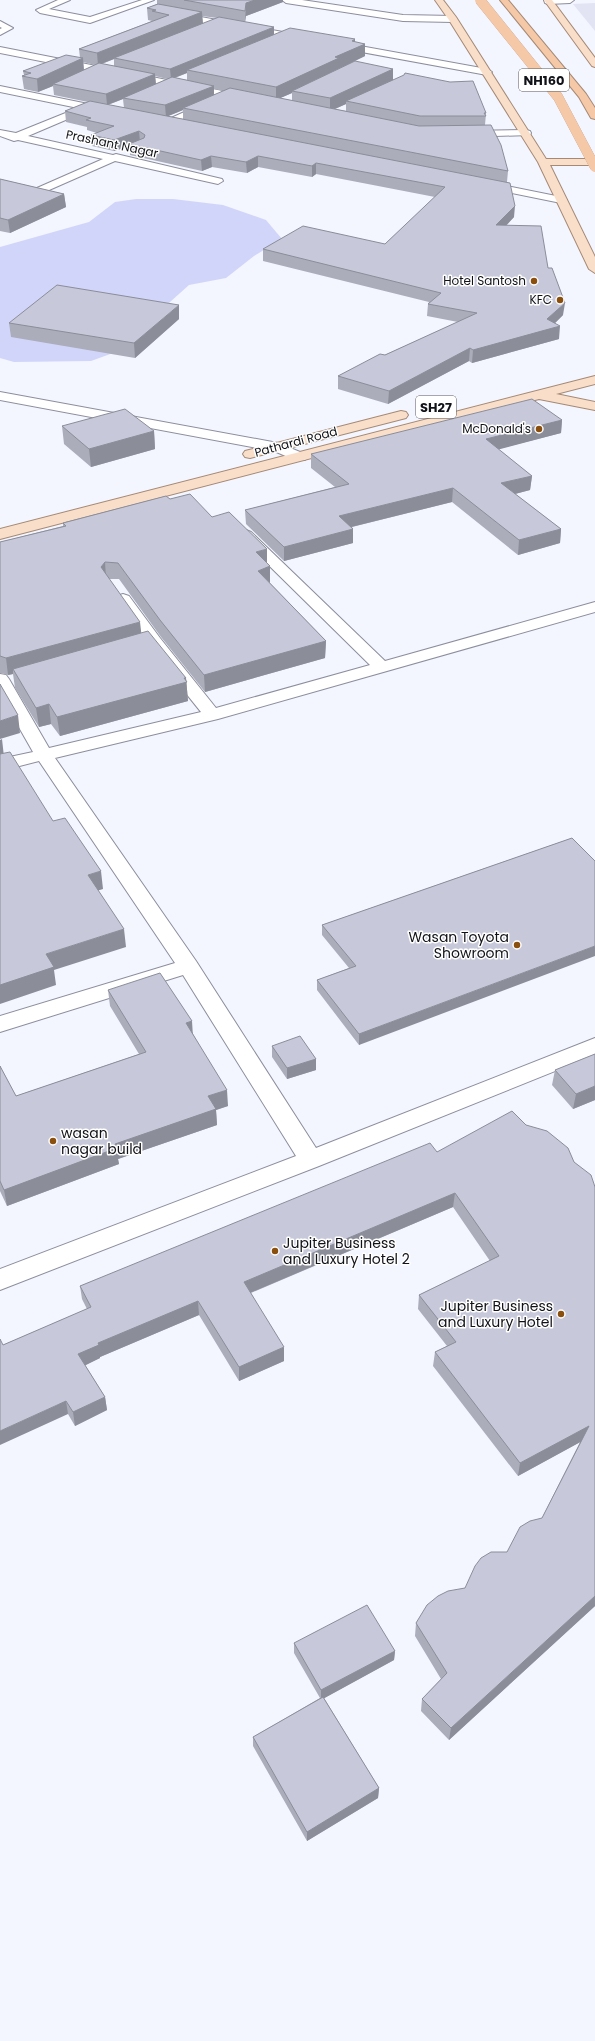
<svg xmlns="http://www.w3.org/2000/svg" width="595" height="2041" viewBox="0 0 595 2041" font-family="Poppins,sans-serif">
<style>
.built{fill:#e2e4f3}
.water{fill:#d1d5f9}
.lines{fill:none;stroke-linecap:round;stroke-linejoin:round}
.minor-casing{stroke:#8c8e9d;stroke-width:2}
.major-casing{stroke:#a58975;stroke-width:2}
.highway-casing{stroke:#a58975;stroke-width:2}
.minor{fill:#fff;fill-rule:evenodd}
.major{fill:#f9dfca;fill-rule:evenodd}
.highway{fill:#f5c9a7;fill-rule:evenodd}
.highway-bridge-casing{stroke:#a58975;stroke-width:10;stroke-linecap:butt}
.highway-bridge{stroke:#f5c9a7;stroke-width:10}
.wall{fill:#abadbb;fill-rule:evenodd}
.shaded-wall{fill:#8b8d99}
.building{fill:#c7c9da;stroke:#8b8d99}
.poi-dot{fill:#8a4e0d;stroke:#fff;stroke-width:1.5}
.labels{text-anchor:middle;stroke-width:3;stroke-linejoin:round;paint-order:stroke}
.far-street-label{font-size:12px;fill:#111217;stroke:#fff}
.far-poi-label{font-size:12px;fill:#111217;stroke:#fff;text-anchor:end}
.shield{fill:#fff;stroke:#58595d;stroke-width:1}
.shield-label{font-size:13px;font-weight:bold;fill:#111217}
.poi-label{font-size:14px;fill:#111217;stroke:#fff;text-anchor:end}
</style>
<rect width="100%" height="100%" fill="#f3f5ff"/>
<path class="built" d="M595,3V31L573,4Z"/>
<path class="water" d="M136,199H173L223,205L266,220L282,239L254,256L226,278L189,285L113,353L91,361L14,362L0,358V247L89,222L115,202Z"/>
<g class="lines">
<defs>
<path id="minor" d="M58,0H70L49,9L90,17L142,0H154L90,23L40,13L36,10Z
M282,0H302L403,15L453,16L457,19L453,22L403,21L286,3Z
M544,0H574L570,3L548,4L545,3Z
M173,12L487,69L492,72L487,75L170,17V13Z
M0,21L13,28L0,35V29L2,28L0,27Z
M0,47L248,96L253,99L248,102L0,53Z
M0,86L108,108L113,111L108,114L89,110L28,136L113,155L116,154L222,179L223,181L218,184L115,161L40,194L28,196L0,189V183L28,190L37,188L103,159L18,140L14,141L0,136V130L16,133L78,108L0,92Z
M211,100L214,101L216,103L214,105L169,125H161L160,123Z
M526,130L530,131L531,133L530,135L465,137L460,134L465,131Z
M482,181L561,197L567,200L561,203L478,186L477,184Z
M0,392L278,443L305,454L307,457L305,460H295L274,451L0,400Z
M246,530L251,532L385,661L595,602V612L218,719L55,758L196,961L316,1148L595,1038V1055L319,1166L0,1290V1269L296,1156L183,975L0,1032V1016L175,963L39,761L0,771V759L33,752L0,694V674L6,675L9,679L49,748L201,712L148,646L115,599L117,596L123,594L129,596L160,638L216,708L370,665L241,538L238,535L241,532Z"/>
<path id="major" d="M435,0H443L456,17L546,159H595V165H550L595,257V273L589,269L538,162L449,20Z
M544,0H552L595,58V67L592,66Z
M595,376V384L556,394L595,402V410L539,399L0,539V529Z
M401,411L406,412L408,415L406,418L250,458L245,457L243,454L245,451Z"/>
<path id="highway" d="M500,0H508L586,94L595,108V119L591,118L579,97Z"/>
</defs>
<use href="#minor" class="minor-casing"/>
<use href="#major" class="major-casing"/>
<use href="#highway" class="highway-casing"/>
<use href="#minor" class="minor"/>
<use href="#major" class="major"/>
<use href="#highway" class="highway"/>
<defs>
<path id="highway-bridge" d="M480,0L558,97L595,167"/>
</defs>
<use href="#highway-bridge" class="highway-bridge-casing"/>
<use href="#highway-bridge" class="highway-bridge"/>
</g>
<path class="wall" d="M157,0H283V2L246,16L245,22L274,35L355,42L365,44V56L339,69H393V80L486,113L485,125L508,171L507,182L514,217L506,226L548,268L563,315L555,323L559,339L472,363L469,361L388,404L338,389V376L458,322L427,316L428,304L429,302L263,261V249L385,244L435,197L316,174L312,177L258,167L247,173L212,167L202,171L130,155V146L114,151L92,146L91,135L97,133L87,130V127L66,122L65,111L88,102L54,95L53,86L38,92L24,89L22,76L24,75L23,71L80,58L79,49L152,21L148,20L147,8L157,4ZM202,16L217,18L203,24ZM114,59V66L102,64ZM83,62L95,65L84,70ZM187,73V80L175,78ZM155,76L167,79L156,84ZM214,89L224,91L214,95ZM292,93V101L280,98ZM123,99L124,108L108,105ZM346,104V111L335,109ZM183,110V119L168,116Z
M0,179L64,194L66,207L10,233L0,231Z
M179,319L135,358L11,337L9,323Z
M562,420L561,433L498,449L532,476L530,490L515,494L561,529L560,543L518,555L452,502L352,527L353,529V543L284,561L246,524L245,510L335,487L311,468V454Z
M62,426L154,431L155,449L91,467L64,444Z
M170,499L212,517L267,564L270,583L326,641L325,658L205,692L161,637L119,579H109L141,633L186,678L188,701L60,736L51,724L39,727L15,688L13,674L8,675L1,673H0V542L63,526V523Z
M572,838L359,1045L317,990V980L349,968L322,935V925Z
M108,990L192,1032L228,1106L216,1110L217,1125L118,1159L119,1164L7,1206L0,1191V1066L16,1096L139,1054L110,1006Z
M272,1046L316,1059V1070L287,1079L272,1057Z
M595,1054V1100L573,1109L552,1085L555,1070Z
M526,1125L574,1162L595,1187V1606L449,1740L421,1711L422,1699L441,1679L415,1636L416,1623L465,1588L507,1552L542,1518L580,1442L518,1476L433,1366L435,1352L447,1346L418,1309L419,1295L490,1261L453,1207L251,1293L284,1361L239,1381L199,1315L100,1357V1358L85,1365L105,1397L107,1410L75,1426L68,1414L3,1345L87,1309L82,1299L80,1286L437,1152Z
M294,1643L395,1651L394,1660L324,1698L379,1788L378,1798L307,1841L253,1746V1737L320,1698L294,1653Z"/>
<path class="shaded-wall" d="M255,0H283V2L246,16L245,23L246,3Z
M202,12L203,25L114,58V59L98,65L97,53Z
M274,27V38L187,70V73L171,79L170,69Z
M355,39V48L365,44V56L292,91V93L276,100V87L335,57L352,41Z
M83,58L84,72L53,84V86L38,92L37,79Z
M393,69V83L346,101V104L330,111V98Z
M155,74L156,86L123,98V99L107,105L106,94Z
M214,86V97L183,108V110L166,117L165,105Z
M139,131L140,142L129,144L130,146L114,151V140Z
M211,156L212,167L202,171L201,160Z
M258,156V167L247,173L246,162Z
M316,163V174L312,177V166Z
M64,194L66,207L10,233L8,220Z
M515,206L514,217L495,237L496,225Z
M565,303L563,315L549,329L560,326L559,339L472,363L473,350L547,319Z
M179,305V319L135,358L134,343Z
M470,348L469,361L388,404L389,391Z
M562,420L561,433L485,453L486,439Z
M154,431L155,449L91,467L89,449Z
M532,476L530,490L500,498L501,483Z
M453,488L452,502L339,530V516Z
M353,529V543L284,561V547Z
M561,529L560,543L518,555L519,540Z
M267,549V566L256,552Z
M105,562L106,578L101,567Z
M270,566V583L258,571Z
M140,622L142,639L13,669V674L8,675L6,658Z
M326,641L325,658L205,692L204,675Z
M186,678L188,701L60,736L57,717Z
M49,704L51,724L39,727L36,708Z
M18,715L20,733L0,739V721Z
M2,739L4,757L0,758V740Z
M101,871L103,889L90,893L88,875Z
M124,929L126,947L54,970L56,985L0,1004V985L46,954Z
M595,946V956L359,1045V1034Z
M192,1021L193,1037L186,1023Z
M316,1059V1070L287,1079V1068Z
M595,1086V1100L573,1109L576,1094Z
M227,1090L228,1106L216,1110L217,1125L118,1159L119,1164L7,1206L4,1190L115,1144L208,1096Z
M455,1193L453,1207L245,1295L244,1282Z
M198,1301L199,1315L100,1357V1358L80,1368L78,1354L98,1343Z
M284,1347V1361L239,1381V1367Z
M105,1397L107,1410L75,1426L73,1412Z
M66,1401L68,1414L0,1445V1431Z
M589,1426L586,1439L518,1476L520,1463Z
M595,1596V1606L449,1740L451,1728Z
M395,1651L394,1660L321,1700V1690Z
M379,1788L378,1798L307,1841V1832Z"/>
<path class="building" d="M184,0H255L246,3L245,11Z
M158,4L202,12L97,53L79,49L169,15L152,11L156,10L147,8Z
M219,17L274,27L170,69L114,58Z
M290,28L355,39L352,41L365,44L335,57L339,58L276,87L187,70Z
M66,55L83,58L37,79L22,76L31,73L23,71Z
M355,61L393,69L330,98L292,91Z
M99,63L155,74L106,94L53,84Z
M405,73L450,82L473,81L486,113H484L486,116H420L346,101L404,75Z
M172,77L214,86L165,105L123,98Z
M230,88L419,126L491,125L501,145L508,171L183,108Z
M90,101L510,183L515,206L496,225L541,226L548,268H552L565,303L547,319L560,326L473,350L470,348L389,391L338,376L380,354L385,355L477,313L428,304L441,293L263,249L303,226L385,244L445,187L316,163L312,166L258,156L246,162L211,156L201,160L129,144L144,138L145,135L139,131L114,140L91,135L114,126L86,120L91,118L65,111Z
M0,179L64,194L8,220L0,218Z
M57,285L179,305L134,343L9,323Z
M532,399L562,420L486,439L532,476L501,483L561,529L519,540L453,488L339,516L353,529L284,547L245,510L349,484L311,454Z
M125,409L154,431L89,449L62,426Z
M190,494L212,517L229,512L267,549L256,552L270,566L258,571L326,641L204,675L160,620L118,563L105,562L101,567L140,622L6,658L0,656V542L66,526L63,523L166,496L170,499Z
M148,631L186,678H184L187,682L57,717L49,704L36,708L13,669Z
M0,684L18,715L0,721Z
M10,752L53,821L65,818L101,871L88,875L124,929L46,954L54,967L0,985V754Z
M572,838L595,861V946L359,1034L317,980L356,966L322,925Z
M160,973L192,1021L186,1023L227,1090L208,1096L216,1109L115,1144L117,1148L4,1190L0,1181V1066L16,1096L146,1052L108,990Z
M300,1036L316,1059L287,1068L272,1046Z
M595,1054V1086L576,1094L555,1070Z
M512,1111L526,1125L547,1131L568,1148L574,1162L591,1175L595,1187V1596L451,1728L422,1699L447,1673L416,1623L427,1605L438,1596L448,1591L465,1588L475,1566L481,1558L491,1552H507L520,1527L530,1521L542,1518L589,1426L520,1463L435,1352L456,1342L419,1295L499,1256L455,1193L244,1282L284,1347L239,1367L198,1301L98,1343L99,1345L78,1354L105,1397L73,1412L66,1401L0,1431V1339L3,1345L91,1307L80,1286L430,1143L437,1152Z
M367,1605L395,1651L321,1690L294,1643Z
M323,1697L379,1788L307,1832L253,1737Z"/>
<g class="poi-dot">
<circle cx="534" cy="281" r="4"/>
<circle cx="560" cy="300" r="4"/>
<circle cx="539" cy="429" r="4"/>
<circle cx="517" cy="945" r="4"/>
<circle cx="53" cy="1141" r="4"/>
<circle cx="275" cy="1251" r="4"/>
<circle cx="561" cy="1314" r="4"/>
</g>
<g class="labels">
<g class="far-street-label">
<text transform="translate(112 144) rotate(12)" y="4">Prashant Nagar</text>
<text transform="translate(296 442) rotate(-15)" y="4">Pathardi Road</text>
</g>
<g class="far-poi-label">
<text x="526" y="285">Hotel Santosh</text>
<text x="552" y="304">KFC</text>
<text x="531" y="433">McDonald's</text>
</g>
<g class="shield">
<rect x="519" y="69" width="50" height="22" rx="3"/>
<rect x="416" y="396" width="40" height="22" rx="3"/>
</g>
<g class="shield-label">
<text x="544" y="85">NH160</text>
<text x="436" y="412">SH27</text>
</g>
<g class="poi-label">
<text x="509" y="942">Wasan Toyota<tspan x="509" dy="16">Showroom</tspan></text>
<text x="61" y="1138" text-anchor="start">wasan<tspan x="61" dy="16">nagar build</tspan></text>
<text x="283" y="1248" text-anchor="start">Jupiter Business<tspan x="283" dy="16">and Luxury Hotel 2</tspan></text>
<text x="553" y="1311">Jupiter Business<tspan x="553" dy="16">and Luxury Hotel</tspan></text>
</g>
</g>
</svg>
